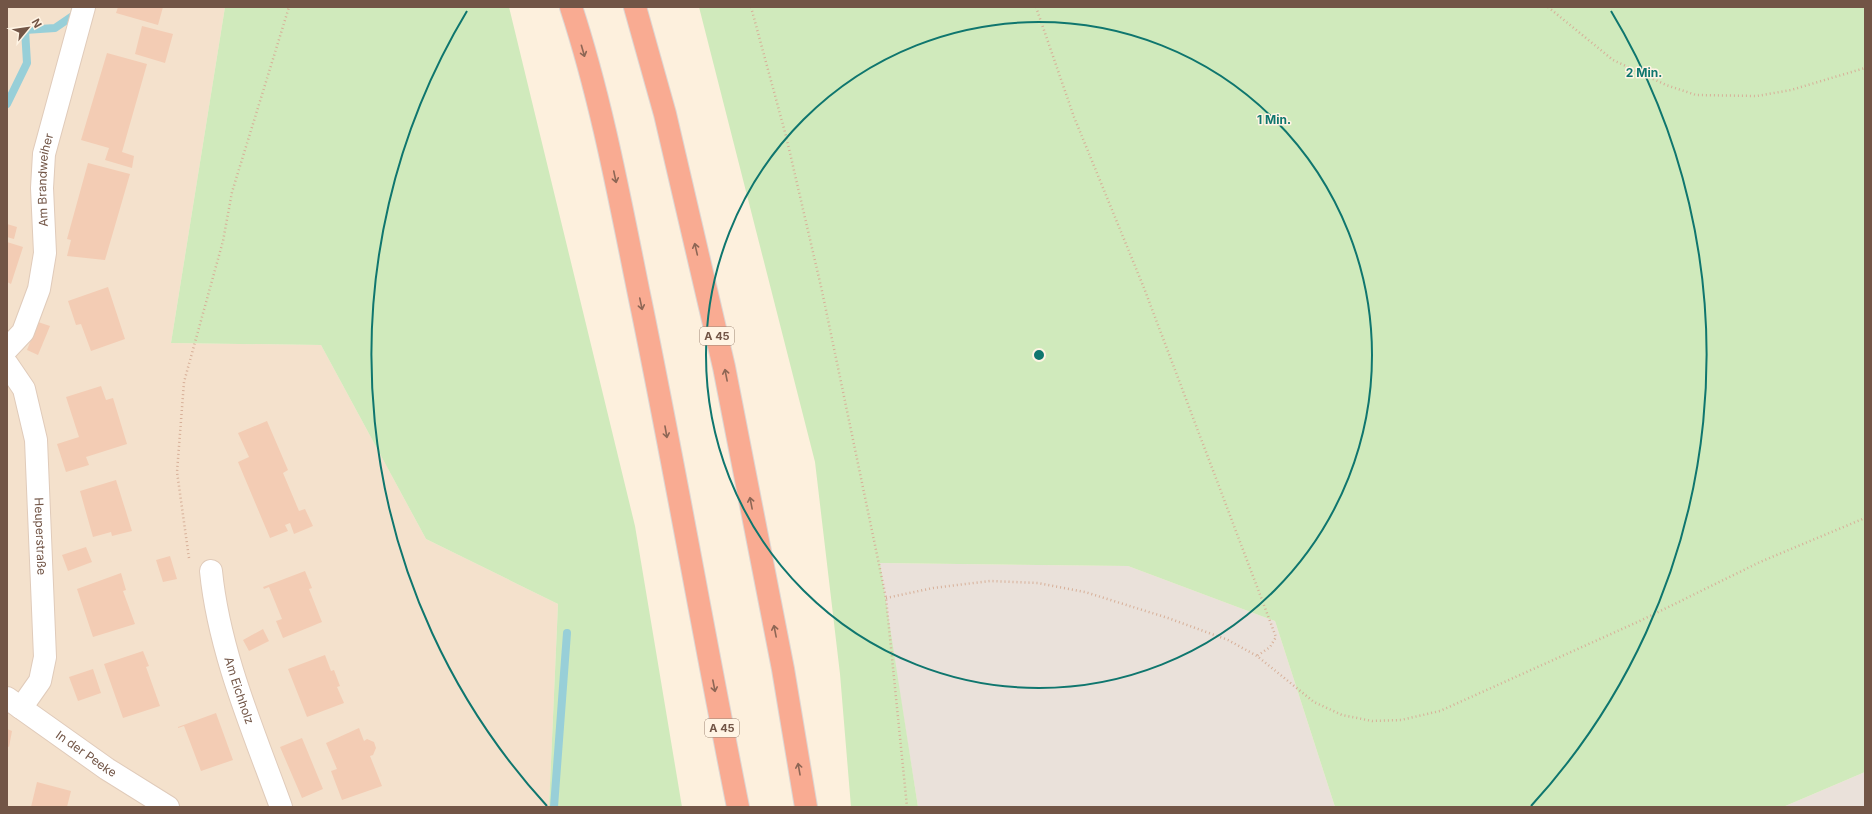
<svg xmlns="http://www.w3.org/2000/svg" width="1872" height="814" viewBox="0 0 1872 814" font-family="Inter,sans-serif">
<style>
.residential{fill:#f4e1cc}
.industrial{fill:#eae1da}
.green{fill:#d0eabc}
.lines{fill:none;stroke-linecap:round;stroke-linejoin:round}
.stream{stroke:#98cfd8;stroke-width:8}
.building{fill:#f3ccb4}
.minor-casing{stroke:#e0cbba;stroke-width:24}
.highway-casing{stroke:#ddd6d3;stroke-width:24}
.path{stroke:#d7af98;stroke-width:2.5;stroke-dasharray:1 3;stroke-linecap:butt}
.minor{stroke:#fff;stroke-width:22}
.highway{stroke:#f9ab92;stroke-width:22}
.oneway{stroke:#8d6655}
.ring{fill:none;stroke:#0f766e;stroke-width:2}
.labels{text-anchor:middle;stroke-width:3;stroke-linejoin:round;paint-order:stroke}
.shield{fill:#fff4e4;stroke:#9c8575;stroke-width:1}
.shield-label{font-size:11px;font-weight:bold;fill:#725546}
.street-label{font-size:12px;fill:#725546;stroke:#fff4e4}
.centre{fill:#0f766e;stroke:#fff4e4;stroke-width:2}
.ring-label{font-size:12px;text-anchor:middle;font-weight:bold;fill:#0f766e;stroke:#fff4e4;stroke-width:3;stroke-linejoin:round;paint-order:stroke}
</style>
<rect width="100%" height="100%" fill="#fdf0dd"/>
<path class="residential" d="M7,7H225L171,343L321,345L426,539L558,604L549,807H7Z"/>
<path class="industrial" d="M879,563L1128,566L1275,621L1335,807H918Z
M1865,772V807H1783Z"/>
<path class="green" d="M225,7H509L635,526L682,807H549L558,604L426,539L321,345L171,343Z
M699,7H1865V772L1783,807H1335L1275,621L1128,566L880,563L918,807H851L840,674L815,462Z"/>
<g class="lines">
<path class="stream" d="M7,104L27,63L25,30L55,28L74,15L75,10
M554,807L567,633"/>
</g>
<path class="building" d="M118,7H163L158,25L116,13Z
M142,26L173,34L165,63L135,54Z
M107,53L147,64L122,152L134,156L132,168L105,160L109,148L81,140Z
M88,163L130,174L105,260L67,256L71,240L67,239Z
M7,224L17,227L14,239L7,237Z
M7,242L23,247L11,284L7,282Z
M108,287L125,339L91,351L81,324L76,325L68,301Z
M38,322L50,326L38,355L27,350Z
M101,386L106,400L113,398L127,444L86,457L89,465L66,472L57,444L79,437L66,397Z
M267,421L288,470L283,473L299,511L305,509L313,526L294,534L290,523L285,525L288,531L270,538L238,462L249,457L238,433Z
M116,480L132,531L112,536L111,532L93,537L80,491Z
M86,547L92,562L68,571L62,555Z
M170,556L177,579L163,582L156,560Z
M305,571L312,588L309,589L322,622L283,638L276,621L282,619L269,587L264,589L263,587Z
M121,573L126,590L123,591L135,624L93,637L77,589Z
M263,629L269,641L249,651L243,640Z
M143,651L149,666L146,667L160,706L123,718L104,664Z
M325,655L331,671L334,670L340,686L337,687L344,703L307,717L288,669Z
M93,669L101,693L78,701L69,677Z
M216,713L233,760L201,771L184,726L178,728V727Z
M359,728L364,741L367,739L374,742L376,748L373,755L370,756L382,786L342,800L331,771L337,769L326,743Z
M7,729L12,731L9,747L7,746Z
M302,738L323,789L302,798L280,747Z
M37,782L71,791L67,807H31Z"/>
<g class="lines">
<defs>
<g id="minor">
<path id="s1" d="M7,349L23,332L39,289L45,253L42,188L44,154L84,7"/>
<path id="s2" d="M7,364L24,389L36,440L45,657L40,681L21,708"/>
<path id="s3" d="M211,571C219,652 253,730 281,807"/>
<path id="s4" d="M7,698L107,769L168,807"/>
</g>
<path id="highway" d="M571,7C602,102 620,201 640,299C675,468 704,638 738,807
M635,7L665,114L724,367L783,669L806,807"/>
</defs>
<use href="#minor" class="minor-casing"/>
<use href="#highway" class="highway-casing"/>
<path class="path" d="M751,7L786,136L822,291L886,598L907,807
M1036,7L1074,117L1144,288L1276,637L1270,647L1257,656
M1548,7L1613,60L1666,85L1696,95L1757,96L1791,90L1865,68
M189,558L177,472L184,382L223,241L232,192L289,7
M886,598L933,588L990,581L1038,583L1085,592L1168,618L1228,640L1257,656L1314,702L1342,715L1372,721L1401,720L1440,711L1642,620L1760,562L1865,518"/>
<use href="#minor" class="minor"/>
<use href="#highway" class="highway"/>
</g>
<defs><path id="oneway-shaft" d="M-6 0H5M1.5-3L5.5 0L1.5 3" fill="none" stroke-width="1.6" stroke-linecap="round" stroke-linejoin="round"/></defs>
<g class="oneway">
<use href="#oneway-shaft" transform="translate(583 51) rotate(74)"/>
<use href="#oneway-shaft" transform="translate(615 177) rotate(78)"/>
<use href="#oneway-shaft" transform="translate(696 249) rotate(-103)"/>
<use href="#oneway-shaft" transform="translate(641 304) rotate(78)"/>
<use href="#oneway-shaft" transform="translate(726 375) rotate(-101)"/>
<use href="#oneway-shaft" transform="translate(666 432) rotate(80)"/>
<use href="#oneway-shaft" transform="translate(751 503) rotate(-101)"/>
<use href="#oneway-shaft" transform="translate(775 631) rotate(-101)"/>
<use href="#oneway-shaft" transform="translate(714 686) rotate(79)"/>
<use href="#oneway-shaft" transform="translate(799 769) rotate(-100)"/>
</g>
<g class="ring">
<circle cx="1039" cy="355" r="333"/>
<path d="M547 806A667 667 0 0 1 467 11M1611 11A667 667 0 0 1 1531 806"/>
</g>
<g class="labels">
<g class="shield">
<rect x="700" y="327" width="34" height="18" rx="3"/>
<rect x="705" y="719" width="34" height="18" rx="3"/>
</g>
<g class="shield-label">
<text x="717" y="340">A 45</text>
<text x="722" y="732">A 45</text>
</g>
<g class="street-label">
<text dy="4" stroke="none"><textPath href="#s1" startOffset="179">Am Brandweiher</textPath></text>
<text dy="4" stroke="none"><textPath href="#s2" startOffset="179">Heuperstraße</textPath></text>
<text dy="4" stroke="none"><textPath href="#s3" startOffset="123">Am Eichholz</textPath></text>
<text dy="4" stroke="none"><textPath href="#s4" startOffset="97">In der Peeke</textPath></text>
</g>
</g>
<circle cx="1039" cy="355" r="6" class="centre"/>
<g class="ring-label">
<text x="1644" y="77">2 Min.</text>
<text x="1274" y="124">1 Min.</text>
</g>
<rect width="1872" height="814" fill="none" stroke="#725546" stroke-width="16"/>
<g transform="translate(28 28) rotate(61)" stroke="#fff4e4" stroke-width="3" paint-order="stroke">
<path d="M0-3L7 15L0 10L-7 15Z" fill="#725546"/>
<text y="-6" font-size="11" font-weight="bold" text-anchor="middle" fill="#725546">N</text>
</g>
</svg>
